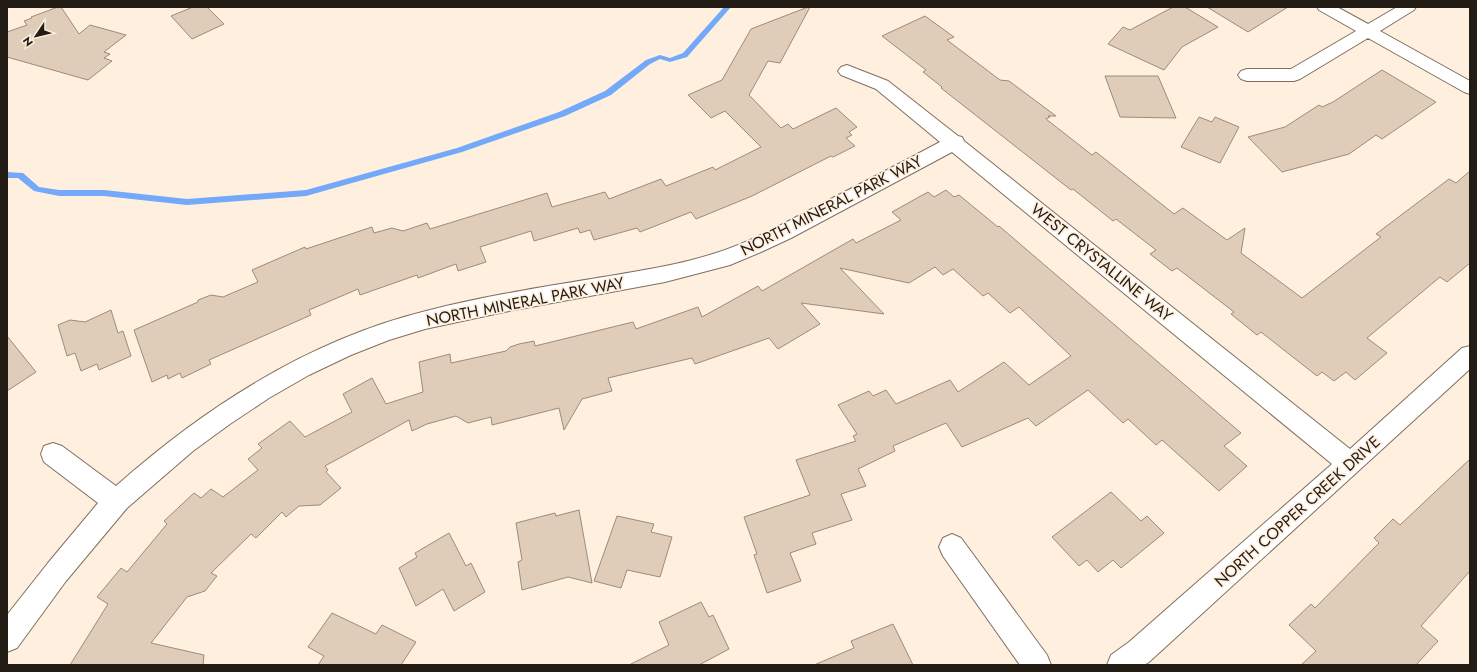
<svg xmlns="http://www.w3.org/2000/svg" width="1477" height="672" viewBox="0 0 1477 672" font-family="Jost,sans-serif">
<style>
.lines{fill:none;stroke-linecap:round;stroke-linejoin:round}
.stream{fill:#73a9f8;fill-rule:evenodd}
.building{fill:#dfccb9;stroke:#9d8c7a}
.minor-casing{stroke:#806f5e;stroke-width:2}
.minor{fill:#fff;fill-rule:evenodd}
.labels{text-anchor:middle;stroke-width:3.5;stroke-linejoin:round;paint-order:stroke}
.street-label{font-size:16px;fill:#231c15;stroke:#ffefdf}
</style>
<rect width="100%" height="100%" fill="#ffefdf"/>
<g class="lines">
<path class="stream" d="M724,7H731L687,57L670,62L660,59L650,64L611,95L565,116L462,152L306,196L187,205L104,196H59L34,191L18,178H7V172L23,173L39,187L59,190H104L187,199L306,190L457,148L559,112L605,91L646,60L660,55L670,58L683,53Z"/>
</g>
<path class="building" d="M58,7H61L79,34L90,25L126,35L104,52L110,54L104,58L112,61L88,80L7,57V32L27,25L24,21L32,18L31,17Z
M193,7H207L224,24L192,39L171,16Z
M808,7H810L780,63L768,61L749,95L781,128L788,124L793,129L836,108L857,127L849,132L852,135L846,138L855,146L833,157L831,156L752,196L696,219L691,212L640,232L637,228L594,240L590,230L580,233L578,228L534,241L531,231L480,247L486,262L458,271L456,264L418,278L417,275L360,295L358,289L309,310L311,315L209,360L211,364L182,378L180,373L168,379L167,375L152,382L134,330L198,302V300L211,295L223,297L258,282L252,270L305,247L306,249L372,227L374,233L392,228L403,231L427,223L430,229L547,193L552,207L605,192L609,199L661,179L666,186L713,167L715,170L761,147L725,111L711,118L688,95L722,80L751,29Z
M1173,7H1185L1218,27L1182,47L1164,70L1108,44L1123,27L1130,30Z
M1207,7H1288L1248,32Z
M925,16L954,37L947,40L1000,80L1009,81L1056,116H1048L1050,117L1046,119L1092,155L1096,152L1174,214L1183,208L1227,240L1245,228L1241,253L1302,298L1381,237L1376,234L1449,179L1456,183L1470,171V263L1447,282L1440,277L1367,338L1387,353L1355,380L1346,372L1334,381L1322,372L1317,376L1261,332L1257,335L1231,314L1234,312L1177,268L1172,271L1150,254L1156,250L1116,219L1113,221L1073,189L1071,190L941,88L942,87L923,72L926,70L882,36Z
M1382,70L1436,102L1382,139L1376,135L1349,154L1282,172L1248,137L1285,127L1319,105L1322,107L1333,102Z
M1105,76H1158L1176,118L1120,117Z
M1199,117L1212,122L1215,117L1239,127L1220,163L1181,147Z
M946,190L954,197L959,195L998,227L999,226L1241,433L1224,446L1247,466L1219,491L1162,440L1156,445L1128,419L1123,423L1088,390L1036,426L1028,418L962,447L946,423L893,446L895,451L858,469L866,486L841,494L852,520L812,533L816,544L790,553L801,581L767,593L754,555L757,554L744,517L810,495L796,460L856,441L853,436L857,434L838,405L869,391L873,396L886,390L896,404L950,380L958,392L1004,362L1029,385L1071,356L1019,307L1010,313L988,293L983,296L953,269L943,275L935,267L909,283L840,268L884,314L801,303L820,324L778,349L769,338L695,364L692,358L608,378L612,391L582,399L564,430L559,408L492,425L491,417L468,423L456,416L427,424L412,431L409,420L325,466L328,470L326,472L341,488L320,505L299,506L286,517L282,512L256,538L251,534L211,573L217,576L205,591L187,597L151,643L204,655L203,665H70L108,604L97,597L121,568L127,572L167,524L164,521L194,493L201,498L211,489L223,497L258,470L248,459L262,448L258,444L290,421L305,437L352,412L343,394L372,378L386,404L423,392L419,362L450,354L451,363L506,351L510,347L519,344L534,341L535,346L633,322L636,329L698,307L702,317L758,286L762,291L853,239L856,243L901,220L892,212L928,192L934,197Z
M111,310L118,333L123,331L131,356L99,370L97,364L81,371L75,353L67,356L58,325L70,320L85,322Z
M7,336L36,372L7,391Z
M1470,459V571L1421,626L1438,641L1416,665H1301L1316,651L1289,625L1311,604L1315,608L1379,543L1374,538L1393,519L1400,525Z
M1111,492L1141,521L1147,516L1164,533L1121,568L1113,560L1098,572L1087,560L1079,566L1052,537Z
M579,510L592,583L568,577L522,590L518,562L522,560L516,523L555,513L556,516Z
M617,516L654,524L651,532L672,537L660,577L627,570L621,588L594,581Z
M449,533L466,566L471,563L485,592L454,611L443,589L416,606L399,568L417,557L415,553Z
M701,602L709,617L713,615L729,649L699,665H629L669,645L659,622Z
M332,613L376,634L382,625L416,642L401,665H318L324,656L308,647Z
M893,624L913,665H814L854,648L851,641Z"/>
<g class="lines">
<defs>
<path id="minor" d="M1317,7H1337L1368,24L1397,7H1416L1414,10L1380,31L1470,81V94L1464,92L1368,38L1300,79L1294,81H1247L1241,79L1238,75L1241,71L1247,69H1291L1356,31L1319,10Z
M847,65L888,81L958,136L962,137L964,141L1350,449L1462,348L1470,346V369L1149,662L1144,665H1107L1111,655L1129,642L1332,464L952,152L791,238L761,252L730,265L665,282L509,311L425,329L389,340L351,355L309,375L269,398L230,424L193,451L127,508L66,581L17,648L7,652V615L48,563L98,503L44,462L41,454L44,446L53,443L62,446L116,486C205,407 309,340 426,311C480,297 536,288 591,279C633,272 676,266 716,253C754,241 788,221 823,203C862,183 901,163 940,142L876,89L841,75L838,71L841,67Z
M952,534L961,538L1047,655L1051,665H1020L943,556L939,547L943,538Z"/>
</defs>
<use href="#minor" class="minor-casing"/>
<use href="#minor" class="minor"/>
</g>
<g class="labels">
<g class="street-label">
<text transform="translate(831 205) rotate(-27)" y="6">NORTH MINERAL PARK WAY</text>
<text transform="translate(1102 262) rotate(39)" y="6">WEST CRYSTALLINE WAY</text>
<text transform="translate(525 301) rotate(-11)" y="6">NORTH MINERAL PARK WAY</text>
<text transform="translate(1297 511) rotate(-42)" y="6">NORTH COPPER CREEK DRIVE</text>
</g>
</g>
<rect width="1477" height="672" fill="none" stroke="#231c15" stroke-width="16"/>
<g transform="translate(36 36) rotate(235)" stroke="#ffefdf" stroke-width="3" paint-order="stroke">
<path d="M0-3L7 15L0 10L-7 15Z" fill="#231c15"/>
<text y="-6" font-size="11" font-weight="bold" text-anchor="middle" fill="#231c15">N</text>
</g>
</svg>
